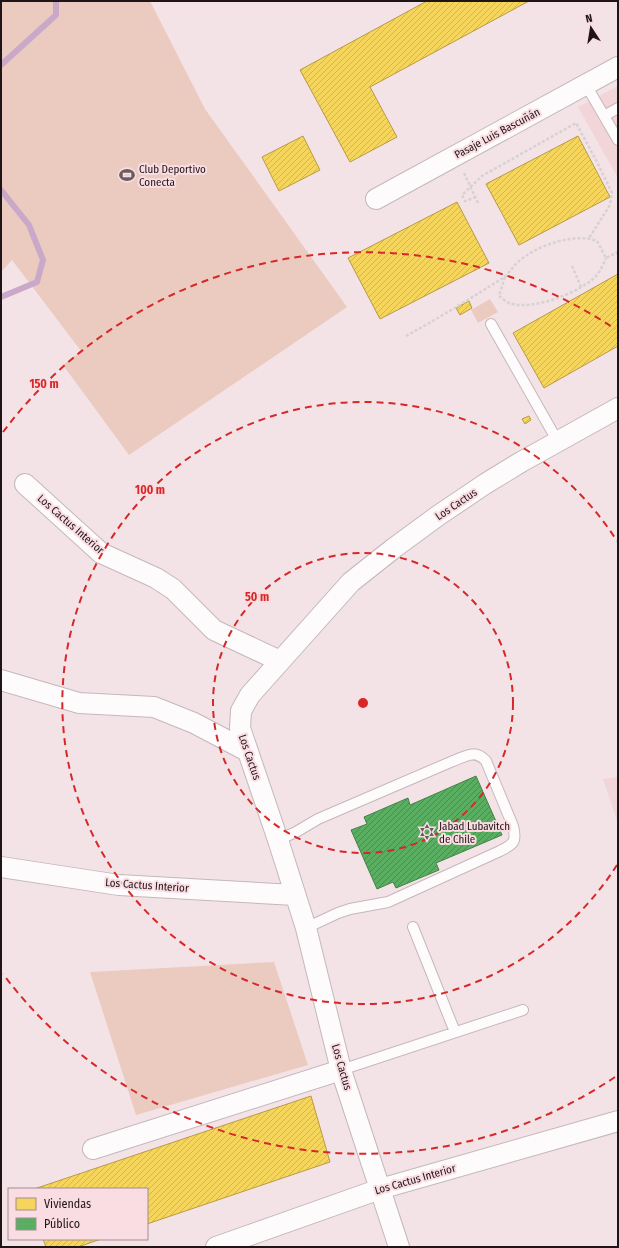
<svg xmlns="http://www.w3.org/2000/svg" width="619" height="1248" viewBox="0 0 619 1248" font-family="'Fira Sans Condensed',sans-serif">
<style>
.built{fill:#f1d5d9}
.green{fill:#ebcbbf}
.homes{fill:url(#homes-hatch);stroke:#b69b47}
.public{fill:url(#public-hatch);stroke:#48804b}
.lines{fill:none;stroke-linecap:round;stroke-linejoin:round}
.stream{stroke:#c9a8c9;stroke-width:6}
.lane-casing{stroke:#c4b8ba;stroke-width:12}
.street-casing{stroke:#c4b8ba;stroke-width:22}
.path{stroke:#d6d2d2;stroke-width:2.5;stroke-dasharray:3 2;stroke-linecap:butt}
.lane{stroke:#fdfbfb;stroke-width:10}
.street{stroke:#fdfbfb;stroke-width:20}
.ring{fill:none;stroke:#d62828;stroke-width:2;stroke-dasharray:7 5}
.labels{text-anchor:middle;stroke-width:4;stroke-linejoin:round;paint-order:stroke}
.street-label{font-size:11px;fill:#1f1517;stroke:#fadde2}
.poi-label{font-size:11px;fill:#1f1517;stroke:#fadde2;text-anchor:start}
.centre{fill:#d62828;stroke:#fadde2;stroke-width:2}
.ring-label{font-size:12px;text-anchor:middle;font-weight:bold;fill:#d62828;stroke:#fadde2;stroke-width:4;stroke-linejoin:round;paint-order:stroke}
</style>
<defs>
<pattern id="homes-hatch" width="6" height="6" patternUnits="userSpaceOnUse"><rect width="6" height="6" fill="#f6d55c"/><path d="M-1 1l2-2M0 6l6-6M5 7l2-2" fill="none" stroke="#d2b64f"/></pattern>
<pattern id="public-hatch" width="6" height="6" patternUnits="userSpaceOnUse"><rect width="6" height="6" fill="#5aae61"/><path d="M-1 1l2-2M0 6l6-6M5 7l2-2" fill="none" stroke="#4a8c4f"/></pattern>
</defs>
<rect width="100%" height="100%" fill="#f4e3e6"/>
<path class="built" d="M618,86V178L578,107Z
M618,777V823L603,779Z"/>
<path class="green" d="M1,1H150L205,109L347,307L129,455L63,365L81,351L12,260L1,272Z
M490,299L498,312L478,323L471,310Z
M274,962L308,1065L136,1115L90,972Z"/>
<path class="homes" d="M427,1H529L370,87L397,137L350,162L300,70Z
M303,136L320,170L279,191L262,157Z
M578,136L610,197L519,245L486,184Z
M457,202L489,263L380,319L348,258Z
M618,274V346L544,388L513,333Z
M469,301L472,308L460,315L456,308Z
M529,416L531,420L525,424L522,419Z
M311,1096L330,1162L147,1224V1189H34Z
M43,1239H101L78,1247H46Z"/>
<path class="public" d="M476,776L502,835L436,863L439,870L396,888L393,882L377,889L351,830L367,824L364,817L408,798L410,805Z"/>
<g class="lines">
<path class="stream" d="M1,65L56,15V1
M1,190L29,225L43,260L37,282L1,297"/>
<defs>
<path id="lane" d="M586,85L618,140
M604,116L618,108
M491,324L558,442
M278,840L296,832L318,819L453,761C466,756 475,749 486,761L513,826C517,842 514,844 500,851L388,902L350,909L338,913L306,928
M413,927L455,1032
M341,1070L523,1010"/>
<path id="street" d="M376,199L618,67
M25,484L101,553L156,578L173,589L214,630L280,661
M1,680L79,703L154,707L194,723L247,751
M1,867L119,885L295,895
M93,1149L341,1070
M216,1247L380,1189L618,1121
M399,1247L341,1070L306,928L278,840L240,728L241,711L250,695L351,582L394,548L439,515L485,484L521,462L618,408"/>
</defs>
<use href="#lane" class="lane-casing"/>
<use href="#street" class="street-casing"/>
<path class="path" d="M464,173L478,203
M476,197L465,201L462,195L482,176L576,123L596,160L612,193L610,205L589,238
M572,266L581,287
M505,277L499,296C502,298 506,302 509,303C532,311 575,294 593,279C599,274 603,265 606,258
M406,336C439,318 471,298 503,278C509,274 512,267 518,262C535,246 575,232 597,241L606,258L618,252"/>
<use href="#lane" class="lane"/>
<use href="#street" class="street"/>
</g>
<g class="ring">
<circle cx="363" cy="703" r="150"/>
<path d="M617 865A301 301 0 1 1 617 541"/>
<path d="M615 1077A451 451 0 0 1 3 974M3 432A451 451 0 0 1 615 329"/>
</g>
<defs>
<symbol id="stadium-bare" viewBox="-9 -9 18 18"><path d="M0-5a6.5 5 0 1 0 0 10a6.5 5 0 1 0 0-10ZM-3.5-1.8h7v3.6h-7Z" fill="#6a5d5f" stroke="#fadde2" stroke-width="2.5" paint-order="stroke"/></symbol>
<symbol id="synagogue-bare" viewBox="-9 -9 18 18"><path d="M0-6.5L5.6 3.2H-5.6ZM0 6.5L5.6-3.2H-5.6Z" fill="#6a5d5f" stroke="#fadde2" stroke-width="2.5" paint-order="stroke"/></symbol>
</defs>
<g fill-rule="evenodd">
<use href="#stadium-bare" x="116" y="164" width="22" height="22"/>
<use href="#synagogue-bare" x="416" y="821" width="22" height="22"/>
</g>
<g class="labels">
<g class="street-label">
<text transform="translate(497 133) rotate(-28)" y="4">Pasaje Luis Bascuñán</text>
<text transform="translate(456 504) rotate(-34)" y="4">Los Cactus</text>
<text transform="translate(71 524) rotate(41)" y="4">Los Cactus Interior</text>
<text transform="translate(250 757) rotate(71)" y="4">Los Cactus</text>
<text transform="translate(147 885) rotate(4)" y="4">Los Cactus Interior</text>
<text transform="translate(342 1067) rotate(74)" y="4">Los Cactus</text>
<text transform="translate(415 1179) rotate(-16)" y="4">Los Cactus Interior</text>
</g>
<g class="poi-label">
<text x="139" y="173">Club Deportivo<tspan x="139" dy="13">Conecta</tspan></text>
<text x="439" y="830">Jabad Lubavitch<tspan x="439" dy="13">de Chile</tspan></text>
</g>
</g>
<circle cx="363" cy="703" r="6" class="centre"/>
<g class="ring-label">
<text x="44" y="388">150 m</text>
<text x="150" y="494">100 m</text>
<text x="257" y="601">50 m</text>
</g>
<rect width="619" height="1248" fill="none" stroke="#1f1517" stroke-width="4"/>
<rect x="8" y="1188" width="140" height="52" fill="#fadde2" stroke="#a28d91"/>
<rect x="16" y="1198" width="20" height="12" fill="#f6d55c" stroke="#a28d91"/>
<text x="44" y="1208" font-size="12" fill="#1f1517">Viviendas</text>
<rect x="16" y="1218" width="20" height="12" fill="#5aae61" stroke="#a28d91"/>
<text x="44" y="1228" font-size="12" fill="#1f1517">Público</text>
<g transform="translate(591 28) rotate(348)" stroke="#fadde2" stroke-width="3" paint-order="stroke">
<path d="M0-3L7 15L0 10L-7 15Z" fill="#1f1517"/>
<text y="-6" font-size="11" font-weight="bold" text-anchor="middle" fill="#1f1517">N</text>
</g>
</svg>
